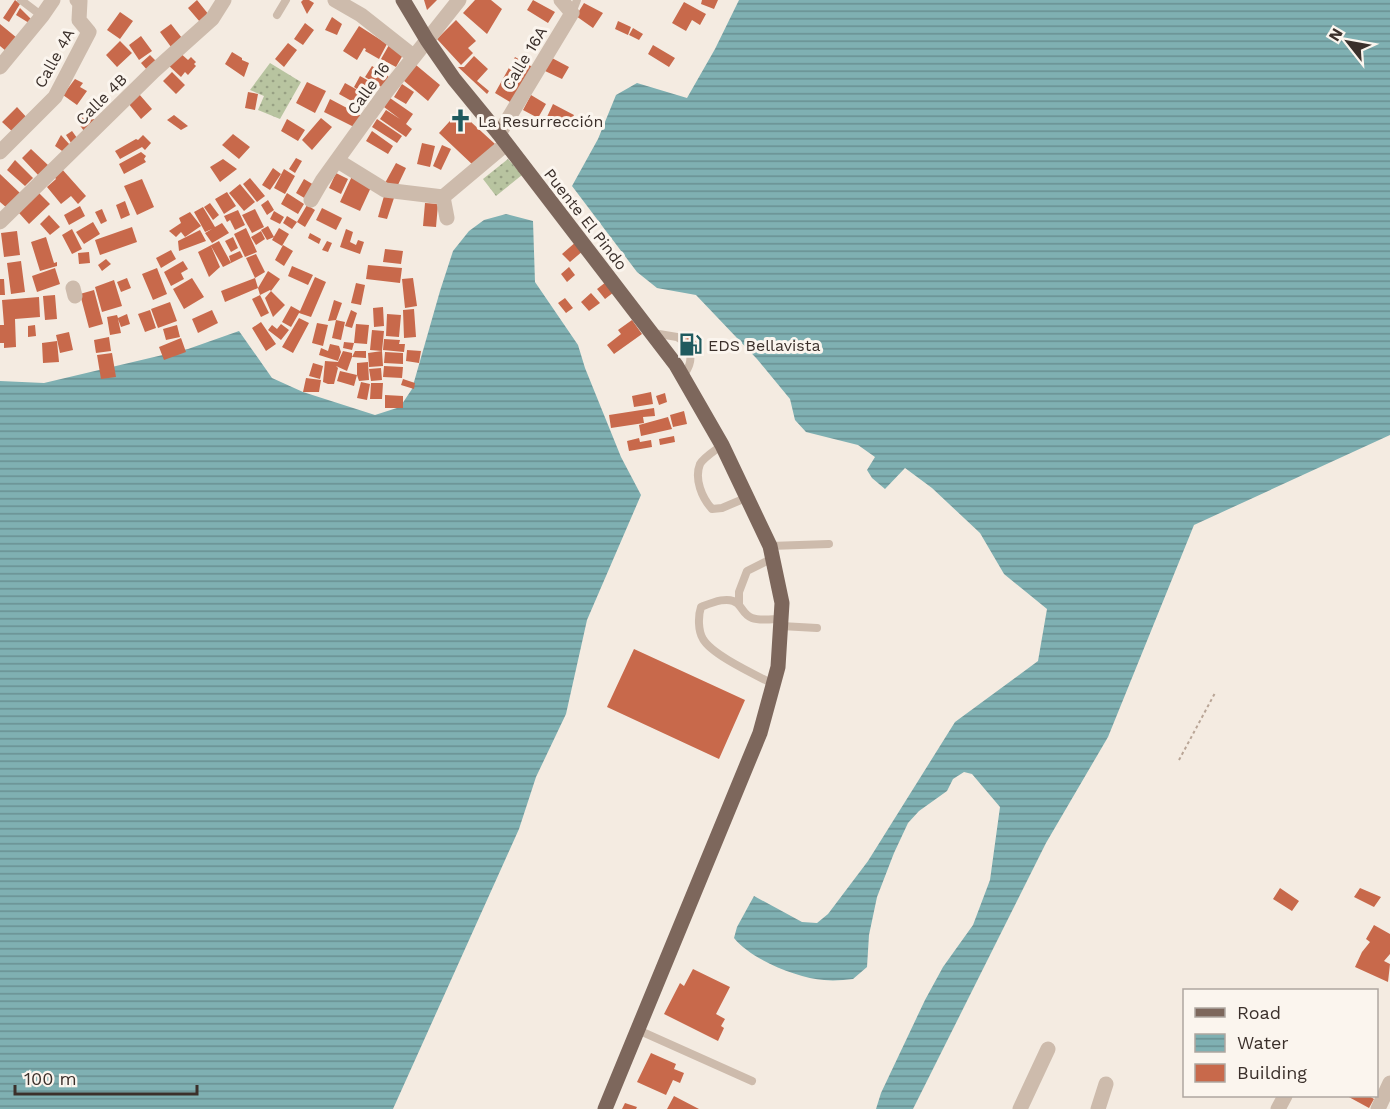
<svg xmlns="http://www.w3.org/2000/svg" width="1390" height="1109" viewBox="0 0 1390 1109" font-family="'Work Sans',sans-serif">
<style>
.grass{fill:url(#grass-dots)}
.water{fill:url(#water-rules)}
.building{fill:#c8694b}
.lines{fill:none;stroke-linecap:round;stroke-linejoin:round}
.path{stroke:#b9a596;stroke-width:2;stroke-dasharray:3 3;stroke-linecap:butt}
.lane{stroke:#cdbbac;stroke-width:8}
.street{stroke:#cdbbac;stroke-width:15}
.primary{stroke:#7d675c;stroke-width:15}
.labels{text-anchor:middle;stroke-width:6;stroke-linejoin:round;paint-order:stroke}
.street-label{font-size:16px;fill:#3b302b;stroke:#fbf5ee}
.poi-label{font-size:16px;fill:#3b302b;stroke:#fbf5ee;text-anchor:start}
</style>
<defs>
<pattern id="grass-dots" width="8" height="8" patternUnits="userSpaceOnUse" patternTransform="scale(1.5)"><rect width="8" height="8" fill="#b8c4a0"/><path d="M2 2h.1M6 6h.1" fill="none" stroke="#97a083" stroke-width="1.8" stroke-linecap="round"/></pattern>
<pattern id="water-rules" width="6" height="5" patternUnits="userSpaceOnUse" patternTransform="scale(1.5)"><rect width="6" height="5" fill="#7fb0b2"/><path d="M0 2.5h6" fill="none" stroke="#699091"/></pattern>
</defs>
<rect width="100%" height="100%" fill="#f4ebe1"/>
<path class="grass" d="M270,63L301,82L280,119L258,110L264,96L250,90Z
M508,159L522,175L496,196L483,179Z"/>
<path class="water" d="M739,0H1390V435L1194,525L1108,737L1046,843L913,1109H876L881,1093L925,1000L943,967L973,925L990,880L1000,807L972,774L964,772L953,779L947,791L919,811L908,823L894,853L877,897L869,935L867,967L853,979C844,980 834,981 824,980C797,978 752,960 734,938L737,927L754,896L802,922L817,923L828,914L868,861L955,722L1038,661L1047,609L1004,574L980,533L932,488L905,468L885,489L872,478L867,470L875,457L858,445L806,432L795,420L790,399L757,359L696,295L657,288L637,272L572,186L598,139L616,95L637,83L687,98L715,49Z
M506,214L533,221L535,282L578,345L585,368L621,457L641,495L587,620L566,714L536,777L519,829L393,1109H0V381L44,383L188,349L239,331L272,378L303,392L375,415L400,407L412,389L440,291L453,251L469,231L484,220Z"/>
<path class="building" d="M15,0L20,4L9,22L3,18Z
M197,0L209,15L200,22L188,8Z
M303,0H309L314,3L307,14L301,2Z
M424,0H437L427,10Z
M475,0H491L502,9L487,34L463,13Z
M533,0L555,12L548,23L527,10Z
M702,0H718L714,9L701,4Z
M684,2L706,14L700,25L692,20L686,31L672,23Z
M584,3L603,13L593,28L576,16Z
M20,8L31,19L29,23L16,15Z
M120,12L133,21L120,39L107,30Z
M332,17L342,24L337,35L325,30Z
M456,20L476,41L468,48L473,53L461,65L437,39Z
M618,21L631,27L628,35L615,29Z
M305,23L314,30L303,45L294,39Z
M0,24L17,38L6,51L0,46Z
M171,24L182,38L174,51L160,32Z
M359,26L387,44L379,59L365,51L366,49L364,48L357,60L343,51Z
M633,28L643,34L639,40L629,35Z
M141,36L152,51L139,60L129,45Z
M120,41L132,53L117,67L106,55Z
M288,43L297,50L284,67L275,59Z
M389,45L404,53L396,67L381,59Z
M653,45L675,58L669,67L648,54Z
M179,52L188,60L191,57L196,62L194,64L196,66L188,75L185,72L181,77L167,64Z
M232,52L242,58V60L249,63L244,77L225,64Z
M150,55L157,62L148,71L141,63Z
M474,56L488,69L477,81L489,91L487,94L458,67H464Z
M515,57L536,69L515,105L495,93Z
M552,58L569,67L562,79L545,71Z
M416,65L440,85L428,101L403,80Z
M372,66L389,77L383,88L365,77Z
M172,72L185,85L176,94L163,81Z
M360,76L378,86L364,108L339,94L345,83L361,92L354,87Z
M75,79L83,83L80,87L87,91L77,105L63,95Z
M307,82L326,91L315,113L296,103Z
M402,84L414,92L406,104L394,97Z
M248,92L258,94L255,110L245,108Z
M139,94L152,109L141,119L128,103Z
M531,95L546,104L538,118L523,110Z
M390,98L413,114L406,124L412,129L406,137L380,119L386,110L400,119L384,107Z
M330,99L362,116L356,128L324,112Z
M553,104L574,115L568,127L547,117Z
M17,107L29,120L15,134L2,122Z
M87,111L96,122L84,131L76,120Z
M459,111L495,144L474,166L439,133Z
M174,115L188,126L181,130L167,120Z
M321,118L332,127L312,150L302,140Z
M287,119L305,130L298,141L281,131Z
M377,119L402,136L397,143L372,127Z
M72,131L80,142L73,146L66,135Z
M372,131L393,146L388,154L366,141Z
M233,134L250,147L239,159L222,145Z
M61,135L70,145L65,153L55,146Z
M143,135L151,143L145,150L142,147L120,159L115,151L136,139L138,140Z
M422,143L435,146L430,167L417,164Z
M442,145L451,149L441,170L433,166Z
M31,149L49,166L39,176L22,158Z
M141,152L146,156L144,159L146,162L124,174L119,164Z
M296,158L302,161L295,173L289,169Z
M223,159L237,169L220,182L210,167Z
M15,160L33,178L25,186L7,170Z
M396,163L406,168L396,189L385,183Z
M61,168L86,196L78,204L71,196L61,204L47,187L56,179L53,175Z
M273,168L281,174L270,190L262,185Z
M284,169L295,176L285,194L274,188Z
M336,173L348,179L341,194L329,188Z
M0,174L20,193L7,208L0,202Z
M353,174L373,183L360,211L340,202Z
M250,178L265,196L257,202L243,184Z
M142,179L154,207L137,215L124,186Z
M304,179L314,185L306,199L296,193Z
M240,184L255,202L244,211L229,193Z
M227,192L236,206L224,214L215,199Z
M39,193L50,204L29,224L19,213Z
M287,193L304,204L298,214L281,204Z
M384,196L394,198L387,219L378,217Z
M268,200L274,210L267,215L261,205Z
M125,201L130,215L121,219L116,205Z
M210,203L219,215L213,220L204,207Z
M425,203L438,204L436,227L423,226Z
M307,205L315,210L305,227L297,222L292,229L283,223L287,216L297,222Z
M80,206L85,216L69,225L64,215Z
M203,207L215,227L222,223L229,233L212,243L205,233L212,229L205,232L194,212Z
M322,208L342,218L336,230L316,220Z
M102,209L107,221L101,224L95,212Z
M255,209L264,227L252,233L242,215Z
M238,210L245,225L235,230L230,220L227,222L224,216Z
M274,211L284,217L280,224L270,219Z
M190,212L201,226L185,237L181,232L176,237L169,231L181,223L179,218Z
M49,215L60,227L50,235L40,224Z
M93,222L100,234L84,244L76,232Z
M268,226L274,237L267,240L261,230Z
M132,227L137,242L100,255L95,240Z
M246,228L257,252L245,257L234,234Z
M279,228L289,234L282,246L272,240Z
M72,229L82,249L72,254L62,235Z
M346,229L353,232L350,242L356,245L358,240L364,242L360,254L340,247Z
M200,230L206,241L179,251L178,241Z
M17,231L20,255L4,257L1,233Z
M261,231L265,239L256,245L251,237Z
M310,233L321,239L319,244L308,238Z
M46,237L54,263L57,262V266L40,271L31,242Z
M233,237L238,248L231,252L225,241Z
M219,241L231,263L223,267L211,246L220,267L209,277L198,252Z
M327,241L332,243L328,252L322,250Z
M577,241L584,250L570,262L562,254Z
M283,245L293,251L284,266L275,260Z
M385,249L403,251L401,264L383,262Z
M171,250L176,259L161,268L156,258Z
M240,251L243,257L231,263L229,256Z
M89,252L90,263L79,264L78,253Z
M256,254L265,272L255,278L246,258Z
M106,259L111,264L102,271L98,265Z
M21,261L25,292L11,294L7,263Z
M183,261L188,269L181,273L184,279L171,286L164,272Z
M368,265L402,268L400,283L366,279Z
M292,266L313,275L308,285L288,276Z
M569,267L575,275L567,282L561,274Z
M55,268L60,284L37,292L32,276Z
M157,268L167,294L153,300L142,274Z
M268,271L280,279L271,291L285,305L273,317L265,298L271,291L270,290L260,295L269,313L261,317L252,299L260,295L258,288Z
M315,277L326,282L311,317L299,313L291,327L282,322L291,306L300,311Z
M127,278L131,288L121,292L117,282Z
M192,278L204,297L184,309L173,289Z
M255,278L258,288L225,302L221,291Z
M413,278L417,306L405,308L402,279Z
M0,279H4L5,295H0Z
M114,280L122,306L102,312L95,287Z
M606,282L614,292L605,299L597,289Z
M356,283L365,285L361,305L351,303Z
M94,290L103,324L89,328L80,294Z
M591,293L600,303L589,311L581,302Z
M55,295L57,319L45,320L43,296Z
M39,297L40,317L15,319L16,347L4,348V343H0V325H4L2,300Z
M565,298L573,308L566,313L558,303Z
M334,300L342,303L336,320L328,321Z
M170,302L177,321L158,328L151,309Z
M383,307L384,326L374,327L373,308Z
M414,309L416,337L404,338L403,310Z
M150,310L156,328L145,332L138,314Z
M212,310L218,323L198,333L192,319Z
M351,310L357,313L352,328L345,326Z
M127,314L130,324L121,327L118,319L121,333L110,335L107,317L117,315L118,318Z
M387,314L401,315L399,337L386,336Z
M299,318L309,323L293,353L282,347Z
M336,320L345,322L341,340L332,338Z
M632,320L642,334L614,354L607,345L621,334L618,330Z
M261,322L276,344L266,351L252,328Z
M317,323L328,325L323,346L312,343Z
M281,324L289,330L281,340L268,330L272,325L277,329Z
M356,324L369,325L367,344L354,343Z
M35,325L36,336L28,337V326Z
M177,325L180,337L166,340L163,329Z
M372,330L384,331L382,351L370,350Z
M69,332L73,350L60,353L56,335Z
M691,335L700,347L689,356L679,344Z
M109,337L111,351L96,353L94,340Z
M181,338L186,352L164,360L159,347Z
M384,339L400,340L399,344H405L404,352L383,350Z
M57,341L59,362L43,363L42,343Z
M344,342L354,343L352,350L343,348Z
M330,344L339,346L341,352L338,361L319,355L321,348L328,351Z
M407,350L421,351L419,363L406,361Z
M343,351L352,353V357L355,351H366V358L352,357L347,371L336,366L338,368L334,384H328L323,382L325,361L338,362Z
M382,351L383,366L369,367L368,353Z
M385,352L403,353V364L384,363Z
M112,353L116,377L101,379L97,355Z
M368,362L369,380L359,381L357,375L354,386L337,381L340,371L357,375V363Z
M313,363L323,366L320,379L309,376Z
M384,366L403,367L402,378L383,377Z
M381,368L382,380L371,381L369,369Z
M306,378L321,380L319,392H303Z
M403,379L415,383L414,389L401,385Z
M361,382L370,384L367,400L357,398Z
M371,383H383L382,399H370Z
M651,392L653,404L634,407L632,396Z
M665,393L667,402L659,405L656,396Z
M385,395L403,396V408H385Z
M654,408L655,416L643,417L644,423L611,428L609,415Z
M684,411L687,424L673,427L670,415Z
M668,417L672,429L641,436L639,425Z
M674,436L675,442L660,445L659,439Z
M639,438L640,442L651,440L652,447L629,451L627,441Z
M634,649L745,700L719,759L607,707Z
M1280,888L1299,901L1292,911L1273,899Z
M1360,888L1381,897L1374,907L1354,897Z
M1374,925L1390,934V954L1384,961L1390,964L1388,982L1355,967L1362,952L1370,942L1366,939Z
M693,969L730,987L716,1014L725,1019L721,1026L724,1028L718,1041L664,1014L680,983L684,986Z
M651,1053L676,1064L674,1069L684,1073L680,1083L673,1080L666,1095L637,1082Z
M674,1096L699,1109H667Z
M1347,1096H1369L1374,1099L1369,1108Z
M625,1103L637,1107L636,1109H622Z"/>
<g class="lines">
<path class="path" d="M1179,760L1215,693"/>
<path class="lane" d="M21,0L42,16
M572,13L577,0
M277,15L286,0
M653,333L677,337L683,341
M683,377C687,370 692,363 690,354
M722,445C716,450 704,457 700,464C694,479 702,498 712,509L722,508L748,497
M770,546L829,544
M739,605V592L747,571L773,558
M781,626L817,628
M773,684C756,675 712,655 703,639C698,631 698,616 701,607C711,603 729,595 738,604C743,609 744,615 752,618C760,621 772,619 781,619
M638,1030L752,1081"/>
<path class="street" d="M335,0L361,15L413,56
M0,67L42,16L53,0
M499,134L572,13L561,0
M0,152L55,97L89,32L79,20L80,1L77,0
M338,161L385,190L443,197
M443,197L506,144
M443,197L447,218
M311,200L322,181L386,92L459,0
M0,222L154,71L212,19L224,0
M73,288L75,296
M1020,1109L1048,1049
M1098,1109L1106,1084
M1278,1109L1285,1096
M1378,1109L1390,1083"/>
<path class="primary" d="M403,0L427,40L454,79L499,134L676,365L722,445L770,546L782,603L778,667L760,733L605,1109"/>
</g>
<defs>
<symbol id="church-bare" viewBox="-9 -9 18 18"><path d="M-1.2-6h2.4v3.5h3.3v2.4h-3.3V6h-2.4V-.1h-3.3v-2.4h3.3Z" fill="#1f5a5e" stroke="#fbf5ee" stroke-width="2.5" paint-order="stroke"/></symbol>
<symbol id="fuel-bare" viewBox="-9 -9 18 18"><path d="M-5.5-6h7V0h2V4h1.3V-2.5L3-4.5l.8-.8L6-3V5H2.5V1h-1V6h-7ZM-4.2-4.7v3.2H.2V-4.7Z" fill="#1f5a5e" stroke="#fbf5ee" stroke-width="2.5" paint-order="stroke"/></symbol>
</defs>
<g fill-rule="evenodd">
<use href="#church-bare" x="444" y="104" width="33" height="33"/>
<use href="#fuel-bare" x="674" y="328" width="33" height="33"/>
</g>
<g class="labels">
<g class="street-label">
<text transform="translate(54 58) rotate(-61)" y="6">Calle 4A</text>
<text transform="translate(524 58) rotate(-59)" y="6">Calle 16A</text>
<text transform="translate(368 88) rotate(-54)" y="6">Calle 16</text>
<text transform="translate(101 99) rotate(-45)" y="6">Calle 4B</text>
<text transform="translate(586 219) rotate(52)" y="6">Puente El Pindo</text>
</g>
<g class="poi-label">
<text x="478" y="127">La Resurrección</text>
<text x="708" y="351">EDS Bellavista</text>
</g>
</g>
<rect x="1183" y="989" width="195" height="108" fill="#fbf5ee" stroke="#aea6a0" stroke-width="1.5"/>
<rect x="1195" y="1008" width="30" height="9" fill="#7d675c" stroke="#aea6a0" stroke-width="1.5"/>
<text x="1237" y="1019" font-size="18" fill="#3b302b">Road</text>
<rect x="1195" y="1034" width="30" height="18" fill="url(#water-rules)" stroke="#aea6a0" stroke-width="1.5"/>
<text x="1237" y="1049" font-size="18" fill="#3b302b">Water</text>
<rect x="1195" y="1064" width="30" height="18" fill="#c8694b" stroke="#aea6a0" stroke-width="1.5"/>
<text x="1237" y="1079" font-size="18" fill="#3b302b">Building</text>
<g transform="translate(1348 42) rotate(301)" stroke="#fbf5ee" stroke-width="4.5" paint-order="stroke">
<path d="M0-4.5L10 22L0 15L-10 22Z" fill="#3b302b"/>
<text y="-9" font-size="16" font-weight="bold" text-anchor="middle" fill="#3b302b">N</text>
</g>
<path d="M15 1085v9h182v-9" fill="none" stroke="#3b302b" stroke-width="3"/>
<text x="24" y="1085" font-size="18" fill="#3b302b" stroke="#fbf5ee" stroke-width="4.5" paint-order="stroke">100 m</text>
</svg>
